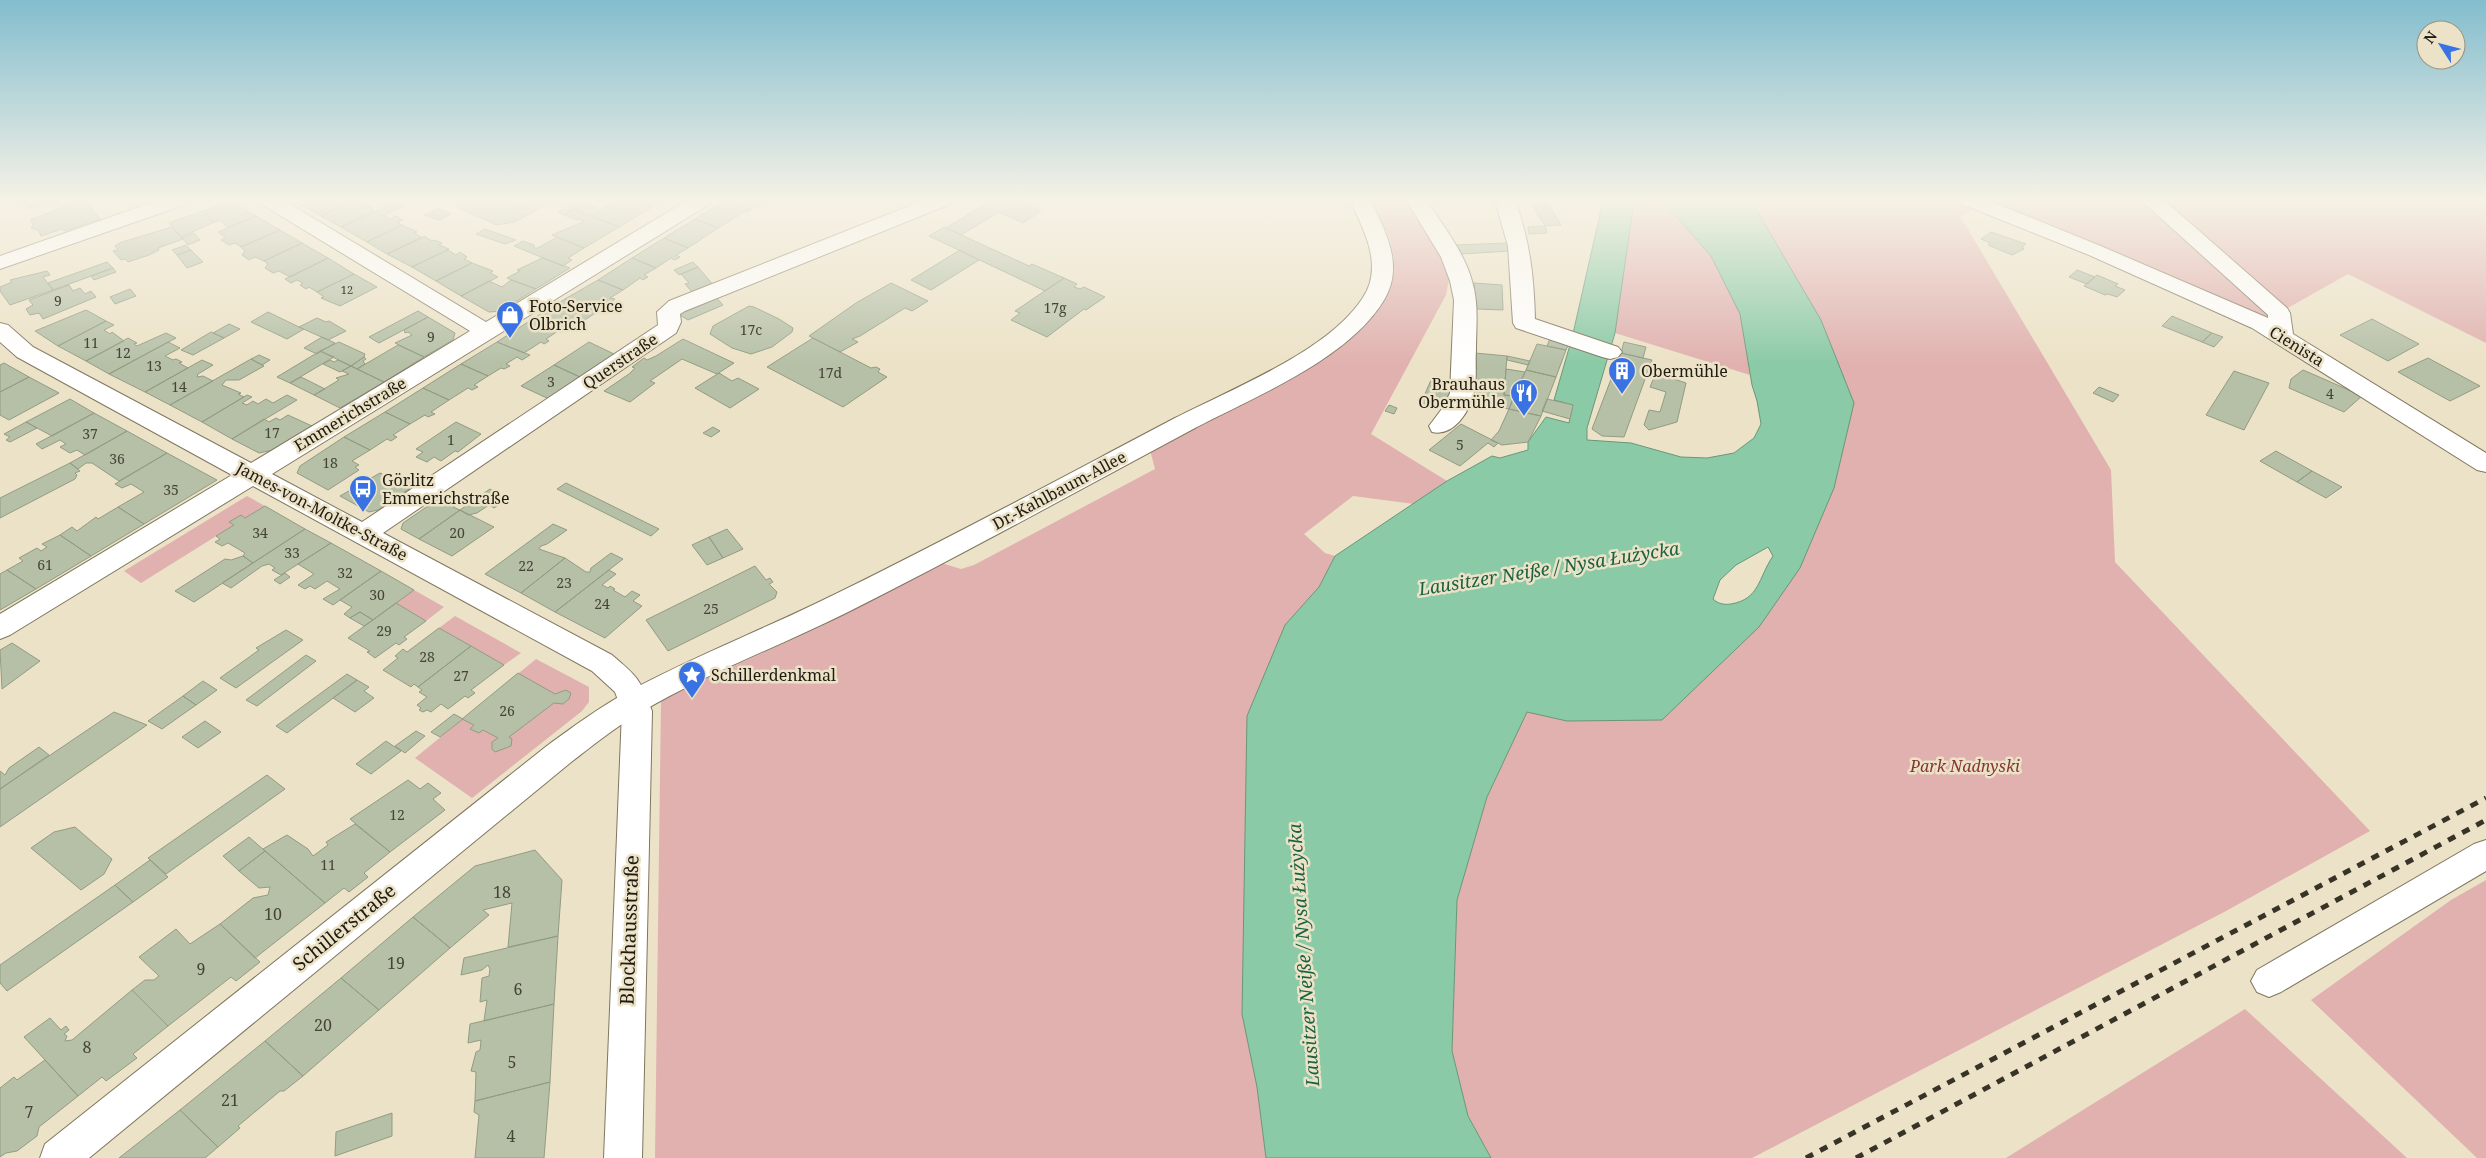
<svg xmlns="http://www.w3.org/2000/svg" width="2486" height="1158" viewBox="0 0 2486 1158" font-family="'Noto Serif',serif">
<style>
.green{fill:#e0b1af}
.water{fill:#8bcaa6;stroke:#6b9679;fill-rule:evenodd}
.building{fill:#b6c0a7;stroke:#929c83}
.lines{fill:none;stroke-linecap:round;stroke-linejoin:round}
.minor-casing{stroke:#7f765e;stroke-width:2}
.major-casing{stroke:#7f765e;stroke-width:2}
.minor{fill:#fff;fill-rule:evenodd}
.major{fill:#fff;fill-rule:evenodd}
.rail{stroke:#383327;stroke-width:5;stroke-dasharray:8 8;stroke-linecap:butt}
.labels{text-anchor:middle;stroke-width:5;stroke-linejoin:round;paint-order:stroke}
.far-number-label{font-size:11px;fill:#454436}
.number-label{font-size:14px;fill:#454436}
.poi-label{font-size:16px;fill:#1f1b11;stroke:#ece2c7;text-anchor:start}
.street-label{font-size:16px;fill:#1f1b11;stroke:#ece2c7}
.park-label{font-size:16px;font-style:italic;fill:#863436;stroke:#ece2c7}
.near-number-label{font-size:16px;fill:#454436}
.water-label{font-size:18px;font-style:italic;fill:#196241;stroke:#ece2c7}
.near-street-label{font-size:19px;fill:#1f1b11;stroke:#ece2c7}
</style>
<rect width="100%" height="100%" fill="#ece2c7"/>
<path class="green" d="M1371,201H1413L1445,257L1450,274L1446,295L1371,434L1447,481L1414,504L1353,496L1304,534L1325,553L1335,556L1319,587L1285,625L1257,1087L1266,1158H655L661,699L820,627L941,563L961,569L974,565L1155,469L1150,450L1324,356L1390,283L1394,258L1390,239Z
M1634,201H1657L1666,205L1711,256L1740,314L1750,375L1615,333Z
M1748,201H2486V343L2348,274L2279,313L2282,337L1981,205L1960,216L2111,470L2115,562L2370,831L2226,911L1752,1158H1491L1468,1116L1452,1051L1457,900L1487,797L1527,711L1567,721L1800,568L1757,211Z
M247,496L265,506L245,518L241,515L229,522L234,525L141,583L124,571Z
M414,590L444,607L426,621L396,603Z
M455,616L521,653L504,665L439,628Z
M536,659L589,687V702L582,711L472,798L415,758Z
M2486,880V1158H2477L2311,1000L2451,900Z
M2245,1009L2407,1158H2006Z"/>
<path class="water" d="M1603,201H1634L1615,333L1587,428V440L1631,443L1681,457L1707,458L1734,453L1754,438L1761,424L1757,401L1752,385L1740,314L1711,256L1666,205L1657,201H1748L1757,211L1821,320L1854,403L1834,488L1800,568L1759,627L1662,720L1567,721L1527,712L1487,797L1457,900L1452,1051L1468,1116L1491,1158H1266L1257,1087L1242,1014L1247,716L1285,625L1319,587L1335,556L1447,481L1492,456L1500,458L1528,450V442L1546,417L1569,423L1573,405L1554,400L1572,338ZM1768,547L1773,556C1758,578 1760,599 1731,604C1725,605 1718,604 1713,599L1720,580L1736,565Z"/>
<path class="building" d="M22,201H53L29,209Z
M78,201H86L100,219L64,231L62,229L41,236L38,230L31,228L33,224L30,220Z
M302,201H354L321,216L298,203Z
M354,201H366L362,204L374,208L371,210L375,211L341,227L321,216Z
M458,201H512L533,212L514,222L497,225L456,207Z
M528,201H553L533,212L521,205Z
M577,201H588L564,215L558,212Z
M614,201H637L652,207L619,227L574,210L585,204L597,208V211H602L604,209L602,208Z
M637,201H661L652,207Z
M724,201H731L750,211L744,212L718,228L695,219Z
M731,201H765L751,210Z
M990,201H1019L1041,211L1023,223L999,212L961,235L946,228Z
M226,203H234L256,216L228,228L221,220L214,222L203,211Z
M393,203L402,207L384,215L390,219L396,216L403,220L397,222L402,225L367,242L341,227Z
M1548,203L1561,225L1545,226L1532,205Z
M438,208L451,214L439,220L424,215Z
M574,210L619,227L584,248L552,235L583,222V220H577L564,215Z
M203,211L214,222L181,237L169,223Z
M256,216L280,230L241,247L235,243L229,245L221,240L225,237L218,232Z
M695,219L718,228L688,248L664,238Z
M402,225L417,232L414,233L422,238L387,254L367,242Z
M1545,226L1547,233L1529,234L1528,227Z
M172,227L183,239L158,248L159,250L149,255L128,262L125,259L121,260L113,251L118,250L115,246L122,242Z
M944,227L1029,266L1032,264L1064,278L1045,291L929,236Z
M485,229L516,240L505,244L476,234Z
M280,230L302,243L264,261L255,257L249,260L242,255L245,251L241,247Z
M1991,232L2026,244L2022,247L2024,249L2012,255L1988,245L1990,243L1981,239Z
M194,233L200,240L188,245L182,238Z
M424,236L432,241L434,240L442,243L439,245L449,249L412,267L387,254Z
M557,237L584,248L568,258L572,260L563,266L514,246L523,241L534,245V248H538Z
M664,238L688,248L676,255L680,257L675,260L671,258L656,268L632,258Z
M302,243L328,258L290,277L279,271L273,273L265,268L268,264L264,261Z
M1508,243L1512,251L1460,254L1457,245Z
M186,245L191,250L177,255L172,250Z
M191,250L203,262L187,268L177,255Z
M448,250L456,255L460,252L467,257L464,259L472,263L436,281L412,267Z
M960,250L979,260L931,290L911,280Z
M328,258L354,274L317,292L309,287L306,289L300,285L303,283L297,280L291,283L285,279Z
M542,258L570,268L536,289L507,278L520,271L517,270Z
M632,258L656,268L644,275L648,277L643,280L640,278L623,290L598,280Z
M107,262L113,268L53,290L48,283Z
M693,262L698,267L679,275L674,270Z
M472,263L493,271L490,273L498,277L461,296L436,281Z
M698,267L714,286L693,293L685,284L689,283L681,274Z
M113,268L116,272L94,280L91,276Z
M2077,270L2095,277L2087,284L2069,277Z
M47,271L50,275L43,277L53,290L10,305L0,291V287L12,282L10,280Z
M354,274L377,287L340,306L321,298L324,297L317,292Z
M2097,275L2118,284L2115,286L2125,290L2117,297L2108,294L2105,295L2084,286Z
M1064,278L1077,284L1074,287L1080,289L1084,287L1105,297L1086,310L1084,309L1047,337L1011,320L1020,313L1015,311Z
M511,280L536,289L501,311L489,312L461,296L489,281L502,287Z
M598,280L623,290L610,298L615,299L610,303L605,301L592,310L565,299Z
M891,283L928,301L912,311L905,308L860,336L852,339L858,342L840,352L809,336L856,303Z
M1474,283L1502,285L1503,310L1476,309Z
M69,285L73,291L80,288L85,294L91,291L96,297L43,319L39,313L30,315L26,309L33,305L29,300Z
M130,289L136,296L115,304L110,297Z
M714,295L723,305L688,320L675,312Z
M565,299L597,312L577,325H572L561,332L531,320Z
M749,306L754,307L779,319L793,328L792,332L772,347L751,354L732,348L710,334L713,326Z
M86,310L106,321L58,346L35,331Z
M418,311L428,317L379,343L369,337Z
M268,312L299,327L304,329L287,339L251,322Z
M2172,316L2212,333L2202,342L2162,326Z
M428,317L455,333L453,340L424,357L395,343L412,335L408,332L405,333L404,330Z
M317,318L326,322L329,321L346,331L328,340L299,327Z
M2372,319L2419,344L2388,361L2340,335Z
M531,320L558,331L546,339L549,341L544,344L541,342L524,353L497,342Z
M106,321L114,325L104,330L110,334L112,332L124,341L86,361L58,346Z
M229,324L240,329L224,338L213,333Z
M211,332L224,338L193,355L181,350Z
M166,333L176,338L109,374L86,361L128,338L137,343L134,344L137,346Z
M2212,333L2223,337L2214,347L2202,342Z
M1551,336L1570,341L1566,350L1547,346Z
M322,337L335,343L317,354L304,348Z
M813,338L871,368L876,367L880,369L878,372L887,377L843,407L767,367Z
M683,339L734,363L717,374L682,359L650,381L655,383L630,402L604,391L629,374L635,368L632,367L644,358L647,360L656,356Z
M168,342L180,348L165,356L173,360L176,359L182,362L179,363L188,368L145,392L109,374Z
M339,342L365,354L364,357L351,366L320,351Z
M497,342L530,355L522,360L517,357L506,364L510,366L504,369L501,368L488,376L461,364Z
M589,342L616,355L582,378L554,365Z
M1624,342L1646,347L1643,358L1621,353Z
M1537,344L1566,350L1556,377L1526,370Z
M398,345L424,357L384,382L357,369Z
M320,351L334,357L290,383L277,377Z
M1475,353L1507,356L1504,395L1514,396L1509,409L1469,403Z
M1621,353L1652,360L1624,437L1602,436L1592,429Z
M259,355L270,360L262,365L251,359Z
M1507,356L1530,361L1528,365L1507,360Z
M364,357L366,359L363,361L365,364L357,369L351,366Z
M2428,358L2480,386L2450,401L2398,372Z
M251,359L264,366L239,380H226L222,385L241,393L238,394L244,397L202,422L170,405Z
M202,360L213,365L198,374L197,377L203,376L213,381L170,405L145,392Z
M330,360L334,362L338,360L351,366L340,372L323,364Z
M4,363L29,377L0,392V365Z
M461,364L488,376L474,385L478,387L472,390L468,388L449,400L423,388Z
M554,365L582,378L549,399L521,386Z
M351,366L384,382L340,408L314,395L339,380L336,378L349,374L342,371Z
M1506,369L1525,372L1514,396L1504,395Z
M1526,370L1556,377L1541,416L1509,409Z
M2303,370L2317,376L2362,396L2344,412L2289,388L2291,379Z
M2234,371L2269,383L2244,430L2206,415Z
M719,373L732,381L738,378L759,389L730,408L695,388Z
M1659,374L1686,383L1677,422L1649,430L1644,425L1649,410L1660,412L1666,392L1650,387L1655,375Z
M29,377L59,393L9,420L0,415V392Z
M301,377L325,389L314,395L290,383Z
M1431,380L1456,386L1446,409L1421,403Z
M2099,387L2119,395L2113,402L2093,393Z
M423,388L449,400L431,412L435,414L428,417L425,415L410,424L385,412Z
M247,395L252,397L242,403L247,405L253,401L258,404L266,399L273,403L287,395L297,400L232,439L202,422Z
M70,399L94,413L52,436L26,422Z
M1547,399L1573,405L1570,419L1542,411Z
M1389,405L1397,408L1394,414L1385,411Z
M1509,409L1541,416L1528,442L1502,445L1491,440L1499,431Z
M385,412L410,424L393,435L397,437L391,441L387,439L370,450L344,437Z
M94,413L127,431L85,455L77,450L70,453L60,447L66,444L60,440L42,449L36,444Z
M288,415L312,426L273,450L259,453L232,439L264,419L269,422L276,418L280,420Z
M26,422L37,428L10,442L6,440L10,437L4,434Z
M456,422L481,434L458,452L455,451L441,461L434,457L427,462L416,457L423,452L416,449Z
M1461,424L1498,443L1494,447L1488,443L1460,466L1429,450Z
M713,427L720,431L711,437L703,433Z
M127,431L167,453L119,481L92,463H86L78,469L70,463Z
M344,437L370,450L352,461L359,465L355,467L359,470L328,490L297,473L300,466Z
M2276,451L2312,471L2297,482L2260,461Z
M167,453L217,480L144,524L118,507L144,492L131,484L122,488L115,484Z
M70,463L80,471L75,473L77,475L75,479L0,518V498Z
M2312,471L2342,487L2326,498L2297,482Z
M380,473L400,481L406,476L418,483L378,510L369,512L340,496Z
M566,483L659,529L651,536L557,489Z
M490,489L508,499L494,508L489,505L477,513L468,515L460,510Z
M444,495L454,500L453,501L458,504L453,507L460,510L419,539L401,529L403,523Z
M265,506L305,529L253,563L243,556L245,553L228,543L222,546L215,542L220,539L216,536L234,525L229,522L241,515L245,518Z
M118,507L144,524L91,556L60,535L72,527L77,531L96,517L98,519Z
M460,510L494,527L452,556L419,539Z
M553,524L567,530L547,544L541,546L539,549L565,558L521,593L485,574Z
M305,529L331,543L281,575L272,570L275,568L269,564L262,566L231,588L222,583Z
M727,529L743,549L723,558L709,537Z
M60,535L91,556L36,589L7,570L23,561L19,558L37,548L41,551L47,547L42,544Z
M709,537L723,558L707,565L692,545Z
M331,543L381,571L333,605L323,599L340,589L327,581L315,589L310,586L305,589L298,585L314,574L298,564Z
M611,553L623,559L555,612L521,593L565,558L586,572H590L591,568Z
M243,556L253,563L194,602L175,591L225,559L231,560Z
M755,566L766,580L770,578L773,582L769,584L777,592L775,598L668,651L646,620Z
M7,570L36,589L0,610V574Z
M609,570L616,574L602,585L608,588L610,586L615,589L613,590L625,597L632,591L640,595L633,601L642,606L605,638L555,612Z
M381,571L414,590L373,620L360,612L350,618L344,614L352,607L340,600Z
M285,573L290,577L280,584L274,580Z
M396,603L426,621L404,637L407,639L399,645L396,643L375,658L367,652L370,651L348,638Z
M360,612L373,620L364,626L350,618Z
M439,628L471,646L418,687L414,684L411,687L383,670L398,658L395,656L403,649L407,652Z
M286,630L303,640L236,688L220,678L259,650L256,648Z
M12,643L40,661L2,689L0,650Z
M471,646L504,665L471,690L475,693L468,698L465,696L448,709L441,704L431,712L427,710L423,712L419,710L421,708L417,705L427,697L419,692L422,690L418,687Z
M306,655L316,661L257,706L246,700Z
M518,673L555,694L566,690L571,693L569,699L563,704L554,703L509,737L512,739L511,746L495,752L492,749V742L498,738L483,730L479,733L470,729L474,725L462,719Z
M347,674L357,680L287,733L276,726Z
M357,680L369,687L364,691L374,698L355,712L333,698Z
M203,681L217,690L196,705L183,696Z
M183,696L196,705L162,729L148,721Z
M114,712L147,725L0,827V789Z
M454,714L463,719L440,737L431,732Z
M205,721L221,732L198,748L182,737Z
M416,731L425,736L405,753L395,746Z
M386,741L401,751L371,774L356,764Z
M39,747L49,755L0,789V771L5,775L9,768Z
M267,775L285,789L166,874L148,858Z
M408,780L420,789L428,783L441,793L433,799L445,810L390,852L350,819Z
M355,824L390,852L364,873L368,877L349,892L344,888L325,903L263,849L287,835L308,849L313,856L328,845L326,842Z
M75,827L112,859L104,874L81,890L31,848L54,832Z
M249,837L265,851L239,871L223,856Z
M535,850L562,880L558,936L508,947L512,903L483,910L489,915L450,948L413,917L475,866Z
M265,851L325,903L255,958L220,924L253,898L268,895L270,887L259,888L239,871Z
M150,860L168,877L133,902L115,885Z
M115,885L133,902L7,991L0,983V965Z
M413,917L450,948L379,1010L341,978Z
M220,924L260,962L236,981L231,977L168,1026L132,990L145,980H154L159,976L139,957L176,929L190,944Z
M558,936L554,1004L484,1021L487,1000L480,1002L482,978L489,976L490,969L488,965L482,970L461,975L464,958Z
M341,978L379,1010L303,1076L265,1041Z
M132,990L168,1026L133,1054L137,1058L106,1081L102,1077L78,1096L24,1037L50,1018L61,1030L66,1026L69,1030L64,1034L67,1036L65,1041L72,1040Z
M554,1004L550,1082L475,1101L476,1072L471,1071L476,1052L480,1050L481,1040L468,1043L470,1024Z
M265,1041L303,1076L284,1091H280L238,1126L240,1128L218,1147L180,1110Z
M45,1060L78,1096L39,1127L37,1136L17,1151L6,1153L0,1157V1088L14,1077L17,1080Z
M550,1082L544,1158H475L479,1115L474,1112L475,1101Z
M180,1110L218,1147L205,1158H119Z
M392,1113V1136L335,1156L336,1132Z"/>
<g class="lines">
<defs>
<path id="minor" d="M156,201H187L184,205L0,269V256Z
M260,201H285L486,322L686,201H711L708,205L272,474L362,522L658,325L657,312L669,301L922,201H951L948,205L685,311L680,314L681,322L676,333L383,533L612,655C638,677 640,679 652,711L642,1158H604L622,711L615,692L592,671L253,486L10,635L0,639V614L232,475L17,357L0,342V323L8,325L33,347L251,463L470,331L263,205Z
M1407,201H1427C1444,227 1464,252 1472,281C1479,304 1476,326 1476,350C1475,363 1477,378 1474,392C1470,411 1454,437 1432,432L1429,426L1444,406L1450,393L1454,300L1450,281L1441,257Z
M1495,201H1515C1530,240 1534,278 1535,319L1618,347L1622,352L1618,357L1610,359L1602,357L1516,328L1513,323L1508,246Z
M1961,201H1990L2103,247L2268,318V315L2142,201H2165L2287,308L2290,313L2293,334L2486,453V472L2477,470L2252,328L2089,255L1964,205Z
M2486,840V871L2281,992L2269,997L2257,992L2251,981L2257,970L2474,844Z"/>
<path id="major" d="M1350,201H1370C1387,232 1404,267 1384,300C1349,359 1254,397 1195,428C1079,490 964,554 846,613C778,647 704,674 638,714C614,728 592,746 570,763L89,1158H40L45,1144L548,745C573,727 598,708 626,693C688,659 755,633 819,602C939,544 1057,480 1175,418C1231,389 1327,352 1362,299C1384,268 1365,231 1350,201Z"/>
</defs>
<use href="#minor" class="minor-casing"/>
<use href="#major" class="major-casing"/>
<use href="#minor" class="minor"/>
<use href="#major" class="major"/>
<path class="rail" d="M1806,1158L2486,798
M1856,1158L2486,820"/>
</g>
<linearGradient id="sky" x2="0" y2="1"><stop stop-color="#83bdce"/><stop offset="0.55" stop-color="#f6f2e6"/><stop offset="1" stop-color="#f6f2e6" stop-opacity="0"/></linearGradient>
<rect width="2486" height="364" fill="url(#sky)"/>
<defs>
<symbol id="shop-pin" viewBox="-11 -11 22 30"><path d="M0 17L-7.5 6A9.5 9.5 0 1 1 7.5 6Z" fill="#3972e2" stroke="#ece2c7"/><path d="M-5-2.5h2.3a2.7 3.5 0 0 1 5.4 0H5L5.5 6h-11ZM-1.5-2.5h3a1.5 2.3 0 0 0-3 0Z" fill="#fff"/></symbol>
<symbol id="building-pin" viewBox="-11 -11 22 30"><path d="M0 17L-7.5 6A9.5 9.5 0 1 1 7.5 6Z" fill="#3972e2" stroke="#ece2c7"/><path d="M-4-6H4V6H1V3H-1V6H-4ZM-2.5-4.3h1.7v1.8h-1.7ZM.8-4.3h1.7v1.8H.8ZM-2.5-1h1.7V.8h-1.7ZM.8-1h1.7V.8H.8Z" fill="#fff"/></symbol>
<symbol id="restaurant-pin" viewBox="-11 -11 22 30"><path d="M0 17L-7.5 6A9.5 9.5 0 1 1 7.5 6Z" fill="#3972e2" stroke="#ece2c7"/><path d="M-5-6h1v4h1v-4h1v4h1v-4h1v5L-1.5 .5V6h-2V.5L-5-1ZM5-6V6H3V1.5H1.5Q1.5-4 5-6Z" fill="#fff"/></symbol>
<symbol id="bus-pin" viewBox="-11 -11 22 30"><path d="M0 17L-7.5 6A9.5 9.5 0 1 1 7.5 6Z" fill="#3972e2" stroke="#ece2c7"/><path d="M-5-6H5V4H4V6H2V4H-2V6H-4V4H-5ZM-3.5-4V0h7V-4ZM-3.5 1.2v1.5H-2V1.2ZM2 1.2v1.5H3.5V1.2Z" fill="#fff"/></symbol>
<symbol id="sight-pin" viewBox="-11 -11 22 30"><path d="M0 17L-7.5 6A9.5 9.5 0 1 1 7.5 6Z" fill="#3972e2" stroke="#ece2c7"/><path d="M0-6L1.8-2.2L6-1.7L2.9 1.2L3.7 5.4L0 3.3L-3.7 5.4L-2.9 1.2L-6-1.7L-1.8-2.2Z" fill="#fff"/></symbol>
</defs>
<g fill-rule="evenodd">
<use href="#shop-pin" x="494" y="299" width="32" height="43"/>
<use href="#building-pin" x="1606" y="355" width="32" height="43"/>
<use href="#restaurant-pin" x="1508" y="377" width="32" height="43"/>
<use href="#bus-pin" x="347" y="473" width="32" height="43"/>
<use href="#sight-pin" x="676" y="659" width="32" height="43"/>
</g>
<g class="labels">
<g class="far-number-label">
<text x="347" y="294">12</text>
</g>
<g class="number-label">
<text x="58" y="306">9</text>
<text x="1055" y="313">17g</text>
<text x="751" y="335">17c</text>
<text x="431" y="342">9</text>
<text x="91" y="348">11</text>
<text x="123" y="358">12</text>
<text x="154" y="371">13</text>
<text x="830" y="378">17d</text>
<text x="551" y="387">3</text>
<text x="179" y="392">14</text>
<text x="2330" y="399">4</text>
<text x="272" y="438">17</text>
<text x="90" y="439">37</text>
<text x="451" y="445">1</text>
<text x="1460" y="450">5</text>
<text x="117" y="464">36</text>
<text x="330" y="468">18</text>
<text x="171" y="495">35</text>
<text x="260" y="538">34</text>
<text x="457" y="538">20</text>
<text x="292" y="558">33</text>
<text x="45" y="570">61</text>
<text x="526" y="571">22</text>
<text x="345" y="578">32</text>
<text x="564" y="588">23</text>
<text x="377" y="600">30</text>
<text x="602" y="609">24</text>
<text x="711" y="614">25</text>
<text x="384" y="636">29</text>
<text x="427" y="662">28</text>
<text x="461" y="681">27</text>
<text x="507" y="716">26</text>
<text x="397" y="820">12</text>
<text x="328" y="870">11</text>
</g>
<g class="poi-label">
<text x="529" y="312">Foto-Service<tspan x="529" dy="18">Olbrich</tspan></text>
<text x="1641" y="377">Obermühle</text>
<text x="1505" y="390" text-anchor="end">Brauhaus<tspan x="1505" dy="18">Obermühle</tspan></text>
<text x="382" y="486">Görlitz<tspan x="382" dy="18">Emmerichstraße</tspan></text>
<text x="711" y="681">Schillerdenkmal</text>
</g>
<g class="street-label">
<text transform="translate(2297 346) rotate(32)" y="6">Cienista</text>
<text transform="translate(620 361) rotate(-34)" y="6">Querstraße</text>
<text transform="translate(350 414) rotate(-31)" y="6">Emmerichstraße</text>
<text transform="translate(1059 490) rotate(-28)" y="6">Dr.-Kahlbaum-Allee</text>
<text transform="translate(322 511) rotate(28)" y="6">James-von-Moltke-Straße</text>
</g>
<g class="park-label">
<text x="1965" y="772">Park Nadnyski</text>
</g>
<g class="near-number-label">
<text x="502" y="898">18</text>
<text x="273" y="920">10</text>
<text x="396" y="969">19</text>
<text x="201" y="975">9</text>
<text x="518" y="995">6</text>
<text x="323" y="1031">20</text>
<text x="87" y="1053">8</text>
<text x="512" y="1068">5</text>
<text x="230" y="1106">21</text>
<text x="29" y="1118">7</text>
<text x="511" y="1142">4</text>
</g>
<g class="water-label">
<text transform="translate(1549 569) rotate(-9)" y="6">Lausitzer Neiße / Nysa Łużycka</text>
<text transform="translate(1304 955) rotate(-94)" y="6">Lausitzer Neiße / Nysa Łużycka</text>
</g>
<g class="near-street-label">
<text transform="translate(344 927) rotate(-39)" y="7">Schillerstraße</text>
<text transform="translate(629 930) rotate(-88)" y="7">Blockhausstraße</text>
</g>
</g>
<g transform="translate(2441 45) rotate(306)"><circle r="24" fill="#ece2c7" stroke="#9a927e"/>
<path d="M0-4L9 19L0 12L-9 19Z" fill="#3972e2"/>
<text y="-8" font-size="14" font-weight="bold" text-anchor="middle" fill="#1f1b11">N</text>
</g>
</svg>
